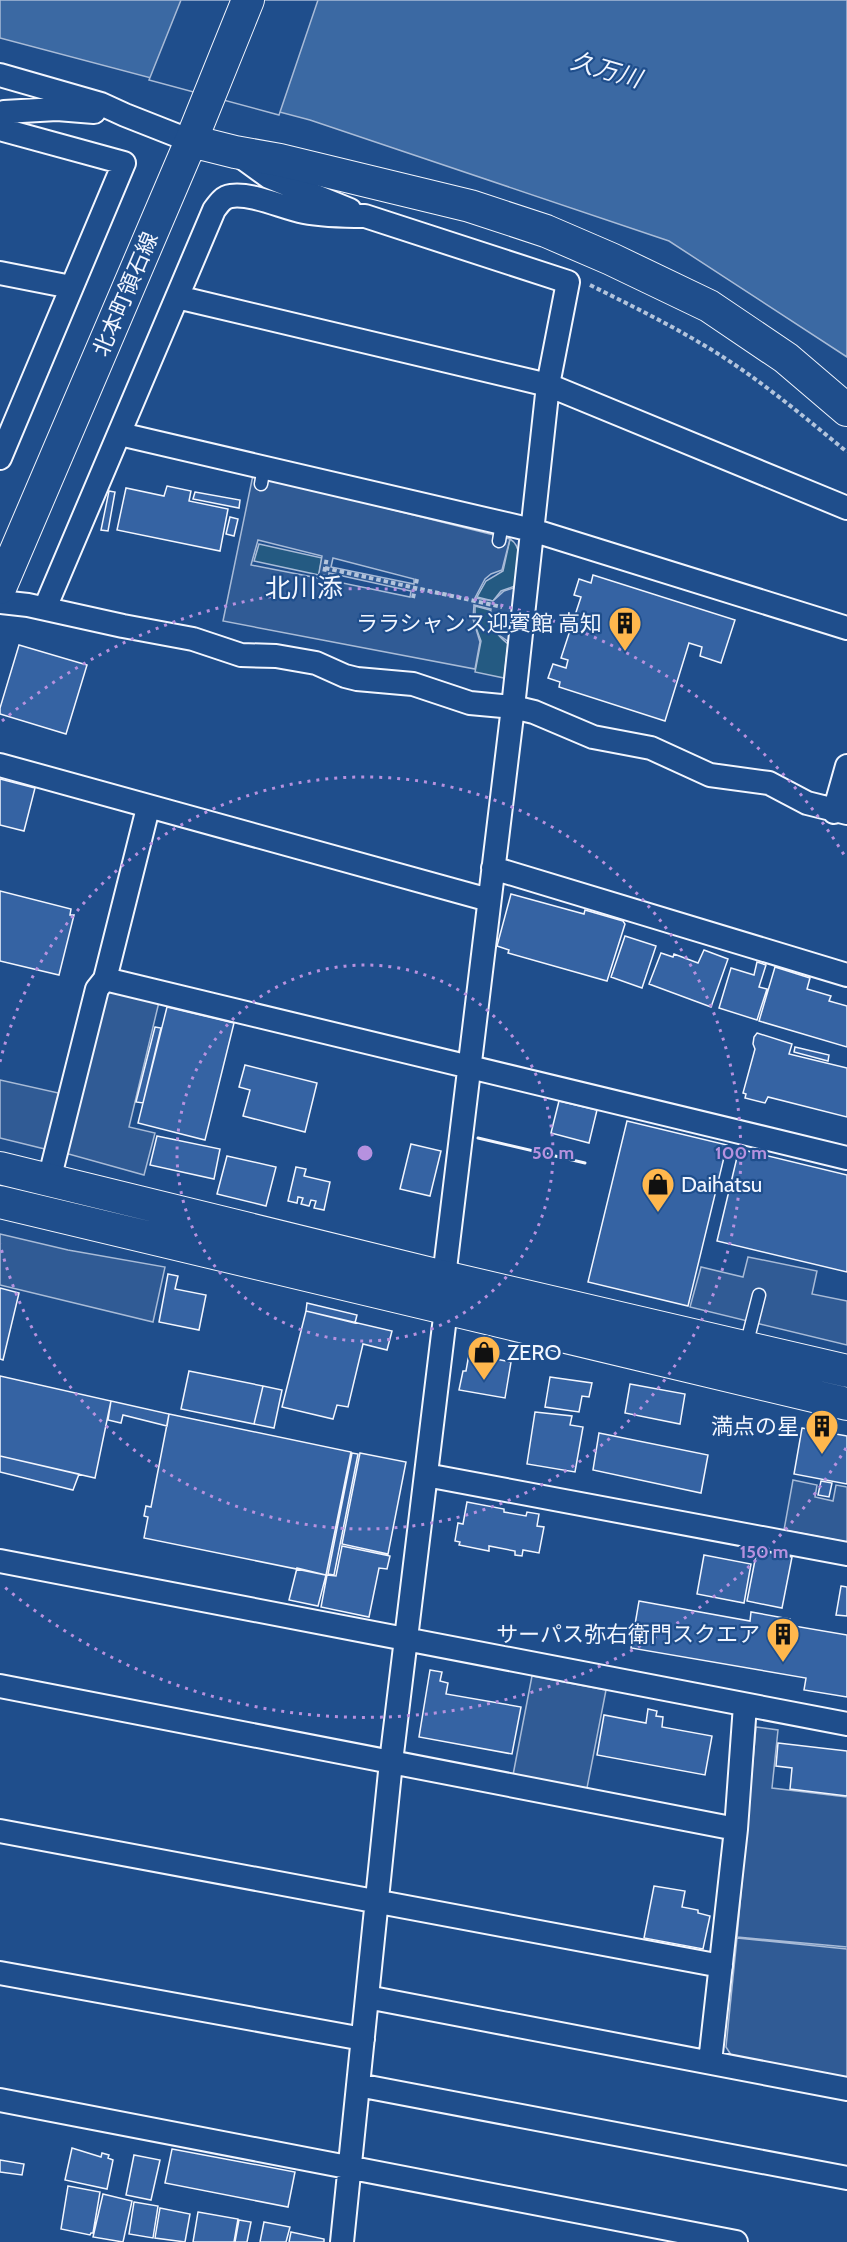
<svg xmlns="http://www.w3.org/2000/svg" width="847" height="2242" viewBox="0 0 847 2242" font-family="Cabin,'Noto Sans JP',sans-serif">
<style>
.green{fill:#245a82;stroke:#a8bbd7;stroke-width:1.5}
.parking{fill:#305b95;stroke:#a8bbd7;stroke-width:1.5;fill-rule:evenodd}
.water{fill:#3b69a3;stroke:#a8bbd7;stroke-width:1.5}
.pier{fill:#1f4e8c;stroke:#a8bbd7;stroke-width:1.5}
.building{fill:#3563a3;stroke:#f2f6ff;stroke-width:1.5}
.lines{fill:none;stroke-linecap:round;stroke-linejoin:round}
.lane-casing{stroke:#f2f6ff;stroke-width:15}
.street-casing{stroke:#f2f6ff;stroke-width:26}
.secondary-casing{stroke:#f2f6ff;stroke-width:34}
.path{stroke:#b3c4dc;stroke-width:4;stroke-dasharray:4.5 3;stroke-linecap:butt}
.lane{stroke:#1f4e8c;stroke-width:12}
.street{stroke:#1f4e8c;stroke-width:22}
.secondary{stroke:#1f4e8c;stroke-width:32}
.wall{stroke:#f2f6ff;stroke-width:3}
.ring{fill:none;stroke:#b691df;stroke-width:3;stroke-dasharray:3 6}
.labels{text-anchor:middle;stroke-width:4.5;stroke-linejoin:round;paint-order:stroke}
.street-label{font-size:22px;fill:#f2f6ff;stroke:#1f4e8c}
.poi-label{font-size:22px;fill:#f2f6ff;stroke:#1f4e8c;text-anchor:end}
.water-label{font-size:24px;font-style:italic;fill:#f2f6ff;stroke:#1f4e8c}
.quarter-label{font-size:26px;fill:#f2f6ff;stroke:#1f4e8c}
.centre{fill:#b691df;stroke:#1f4e8c;stroke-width:3}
.ring-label{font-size:18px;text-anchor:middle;font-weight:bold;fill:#b691df;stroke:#1f4e8c;stroke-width:4.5;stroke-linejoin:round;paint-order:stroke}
</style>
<rect width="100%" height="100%" fill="#1f4e8c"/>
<path class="green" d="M510,539C525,548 517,571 515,586L501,591L493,601L477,597L486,581L503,571Z
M259,544L322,558L319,575L254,561Z
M475,606L490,610C488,625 497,635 508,644L504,678L475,672L481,641L475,625Z"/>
<path class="parking" d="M253,475L510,539L502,570L491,574L485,579L475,598L493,601L504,591L516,587L509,642L499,635L493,627L490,617L491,609L474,605L473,619L480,642L475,669L223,621ZM258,540L322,556L318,578L251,565ZM333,558L414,579V584L331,567ZM329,573L411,591L410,597L328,580Z
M106,989L159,1002L129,1127L155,1133L144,1175L65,1153Z
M0,1080L63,1094L49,1150L0,1138Z
M0,1234L68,1250L165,1267L153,1322L0,1285Z
M748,1257L817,1271L812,1294L847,1301V1345L690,1307L701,1267L743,1277Z
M793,1480L817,1485L815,1497L833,1501L836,1485L847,1487V1542L784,1530Z
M532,1676L606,1690L587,1788L513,1775Z
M756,1727L778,1730L772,1788L847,1797V1947L737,1937Z
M737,1938L847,1949V2079L733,2058L726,2047Z"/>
<path class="water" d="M0,0H847V357L669,241L310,120L0,38Z"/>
<path class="pier" d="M181,0H318L279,115L149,80Z"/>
<path class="building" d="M167,486L191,491L189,501L228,509L220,551L117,530L126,488L164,496Z
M109,491L115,492L108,531L101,530Z
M195,492L240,500L239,508L193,499Z
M230,517L238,519L234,536L226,534Z
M593,575L735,620L721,663L700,656L702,647L689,643L665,721L559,687L560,682L548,678L553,664L566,668L568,660L561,658L581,597L574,595L579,579L591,583Z
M19,645L87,665L66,734L0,714V708Z
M0,779L35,788L24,831L0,825Z
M0,891L71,909L70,915H74L59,975L0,961Z
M511,894L584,914L585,910L623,921L625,924L607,981L508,953L509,950L497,946Z
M625,936L656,946L642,988L611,977Z
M704,950L728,959L711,1007L649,984L661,953L673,957L674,954L698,963Z
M757,962L766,965L759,987L767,989L757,1020L719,1008L731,968L754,975Z
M775,967L810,978L807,989L831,996L829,1001L847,1006V1047L759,1021Z
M167,1007L234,1023L205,1140L138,1123Z
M155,1027L161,1028L143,1103L136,1102Z
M757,1033L792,1044L789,1054L847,1068V1117L768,1097L765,1103L745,1098L746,1094L743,1093L755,1049L753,1044L754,1037Z
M795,1047L829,1055L828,1061L794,1052Z
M245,1065L317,1083L305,1132L243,1116L250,1090L239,1087Z
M559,1101L597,1110L589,1143L551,1133Z
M627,1121L727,1145L688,1306L588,1282Z
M157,1136L220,1149L214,1179L150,1165Z
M411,1144L441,1151L430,1196L400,1189Z
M739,1149L847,1175V1272L717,1241Z
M227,1156L276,1167L266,1206L217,1194Z
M296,1167L306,1169L304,1176L330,1182L324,1210L314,1208L316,1201L311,1200L309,1206L301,1204L303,1198L298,1197L297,1203L288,1201Z
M168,1274L178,1276L175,1289L206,1295L199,1330L159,1322Z
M0,1288L19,1293L3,1360L0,1359Z
M307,1303L357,1315L355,1323L306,1311Z
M306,1311L392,1331L387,1350L363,1344L348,1407L337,1405L333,1419L282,1407Z
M469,1354L511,1362L505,1398L459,1390L463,1371H466Z
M189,1371L263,1386L254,1424L181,1409Z
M0,1376L111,1401L95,1478L0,1456Z
M550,1377L592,1383L589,1397L582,1396L579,1412L545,1407Z
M630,1384L685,1394L680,1424L625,1413Z
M263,1386L282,1390L274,1428L254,1424Z
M111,1401L169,1414L167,1426L123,1415L121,1423L108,1420Z
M535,1412L572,1416L570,1425L583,1427L575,1472L527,1464Z
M169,1414L351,1452L326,1575L144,1538L148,1517L144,1516L146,1506L151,1507Z
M802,1428L847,1436V1484L794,1474Z
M599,1433L708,1455L701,1493L593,1470Z
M352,1453L358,1454L334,1575L328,1574Z
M360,1453L406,1462L388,1554L342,1544Z
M0,1456L79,1474L73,1490L0,1472Z
M821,1481L832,1483L829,1497L818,1495Z
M467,1502L504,1509V1512L526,1516L527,1512L539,1514L537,1526L544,1527L539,1553L523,1550L522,1556L515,1555V1551L489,1546V1551L459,1545L460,1542L455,1541L458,1523L463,1524Z
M342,1546L390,1556L387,1569L379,1568L369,1617L321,1607L327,1575L336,1576Z
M757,1550L792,1557L782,1608L747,1601Z
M704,1555L751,1564L744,1603L697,1594Z
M297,1568L326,1575L318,1606L289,1600Z
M841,1586L847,1587V1616L836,1615Z
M639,1601L750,1621L751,1612L790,1619L788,1625L847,1635V1697L804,1690L806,1678L631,1648Z
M430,1670L442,1672L440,1681L448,1683L446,1694L521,1707L512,1754L419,1737Z
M648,1709L657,1711L656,1716L663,1717L662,1727L712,1736L705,1775L597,1755L604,1715L646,1723Z
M778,1743L847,1751V1796L790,1789L792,1768L776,1766Z
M654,1886L685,1891L682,1907L698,1910V1913L710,1916L703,1949L644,1938Z
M72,2148L101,2157L102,2153L109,2155L108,2158L113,2160L107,2189L65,2180Z
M172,2149L295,2172L288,2207L165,2183Z
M134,2155L160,2160L151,2200L126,2195Z
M0,2160L24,2164L22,2175L0,2172Z
M68,2186L100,2192L93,2233H91L90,2235L61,2229Z
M103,2194L132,2201L123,2242L93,2237Z
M134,2202L158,2206L153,2238L129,2234Z
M160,2208L190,2214L185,2242L155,2238Z
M198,2212L238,2219L234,2242H193Z
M239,2220L251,2222L247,2242H235Z
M264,2222L290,2227L286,2242H260Z
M291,2232L324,2239V2242H289Z"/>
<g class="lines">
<defs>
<path id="lane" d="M261,484L264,467
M499,541L502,523
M746,1346L759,1295"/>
<path id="street" d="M0,75L101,104L125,115L191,141
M0,114L4,112L57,109L94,112
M0,129L124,163L0,458
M240,156L269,177L350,210
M0,273L71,287
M177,297L548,385L847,508
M120,434L532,530L847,628
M0,602L28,605L123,626L193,639L241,655L276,656L316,663L345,676L357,679L413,684L470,703L513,707L534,712L593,737L651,748L710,775L769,783L807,803L847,813
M45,608L214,210C219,203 223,197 231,196C253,193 283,208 304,212C324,216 345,216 365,216L568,282L548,385L513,707L444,1277
M0,765L489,900
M834,812L847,766
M493,868L847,975
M105,979L847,1158
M49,1180L97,989L105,979L148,808
M426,1475L847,1554
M0,1561L847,1724
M0,1686L736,1829
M0,1831L721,1966
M0,1973L363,2039
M367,1997L847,2089
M710,2062L736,1829L745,1705
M358,2085L847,2178
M0,2100L736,2242
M342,2242L391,1762L446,1309"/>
<path id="secondary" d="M191,141L235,152L280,160L470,206L546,231L611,259L709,306L786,358L847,410
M0,588L191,141L248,0
M0,1168L444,1277L847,1371
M0,1202L847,1404"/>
</defs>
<use href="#lane" class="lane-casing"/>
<use href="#street" class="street-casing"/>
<use href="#secondary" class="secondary-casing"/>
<path class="path" d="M590,285C630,305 669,324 707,347C757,377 802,415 847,452
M325,568L502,607
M323,579L327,557
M413,598L417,579"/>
<use href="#lane" class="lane"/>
<use href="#street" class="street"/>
<use href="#secondary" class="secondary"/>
<path class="wall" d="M478,1138L585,1163"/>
</g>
<g class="ring">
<circle cx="365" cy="1153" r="188"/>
<path d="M0 1062A376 376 0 1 1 0 1244"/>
<path d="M846 1448A564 564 0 0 1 2 1585M2 721A564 564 0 0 1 846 858"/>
</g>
<defs>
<symbol id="building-pin" viewBox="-11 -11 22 30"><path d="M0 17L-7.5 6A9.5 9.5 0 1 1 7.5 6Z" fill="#ffb74d" stroke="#1f4e8c"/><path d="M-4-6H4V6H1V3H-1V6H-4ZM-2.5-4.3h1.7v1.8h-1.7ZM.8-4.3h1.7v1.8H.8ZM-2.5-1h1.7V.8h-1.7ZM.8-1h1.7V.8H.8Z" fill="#111"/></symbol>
<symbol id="shop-pin" viewBox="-11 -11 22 30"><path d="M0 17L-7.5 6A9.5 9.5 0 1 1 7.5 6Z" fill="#ffb74d" stroke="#1f4e8c"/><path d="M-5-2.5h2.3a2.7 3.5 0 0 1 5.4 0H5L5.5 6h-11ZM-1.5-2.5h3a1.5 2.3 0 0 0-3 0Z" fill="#111"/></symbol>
</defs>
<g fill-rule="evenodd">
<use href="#building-pin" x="606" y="604" width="38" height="52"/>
<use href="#shop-pin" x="639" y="1165" width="38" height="52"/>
<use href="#shop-pin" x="465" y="1333" width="38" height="52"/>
<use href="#building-pin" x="803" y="1407" width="38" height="52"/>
<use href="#building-pin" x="764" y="1615" width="38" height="52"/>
</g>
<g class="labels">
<g class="street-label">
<text transform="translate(125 294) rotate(-67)" y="8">北本町領石線</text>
</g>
<g class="poi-label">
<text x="602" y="631">ララシャンス迎賓館 高知</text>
<text x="681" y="1192" text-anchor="start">Daihatsu</text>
<text x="507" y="1360" text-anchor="start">ZERO</text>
<text x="799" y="1434">満点の星</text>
<text x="760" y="1642">サーパス弥右衛門スクエア</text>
</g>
<g class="water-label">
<text transform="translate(606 70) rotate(16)" y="8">久万川</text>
</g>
<g class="quarter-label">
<text x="304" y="597">北川添</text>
</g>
</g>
<circle cx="365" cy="1153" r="9" class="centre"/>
<g class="ring-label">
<text x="553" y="1159">50 m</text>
<text x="741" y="1159">100 m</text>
<text x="764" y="1558">150 m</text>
</g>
</svg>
